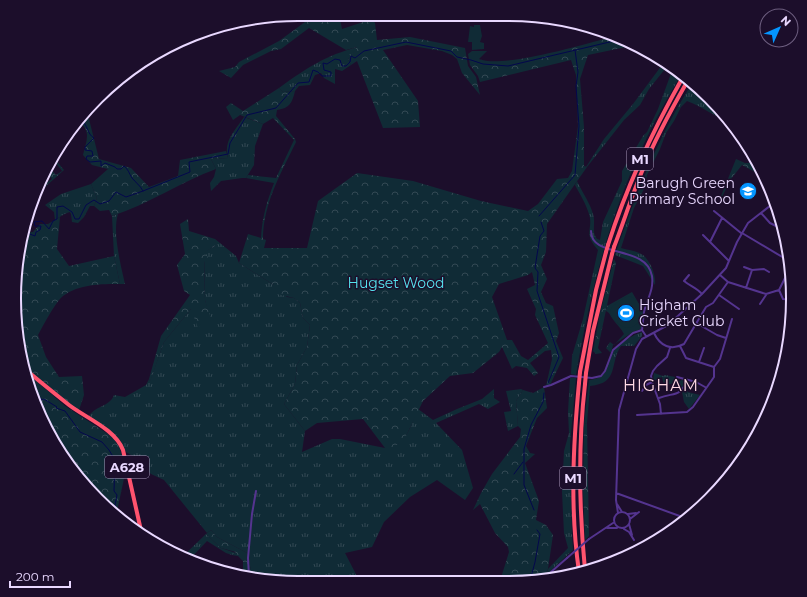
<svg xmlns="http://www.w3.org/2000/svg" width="807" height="597" viewBox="0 0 807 597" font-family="Montserrat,sans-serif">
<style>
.grass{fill:url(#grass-tufts)}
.forest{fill:url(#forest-crowns);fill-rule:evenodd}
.garden{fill:#102b36}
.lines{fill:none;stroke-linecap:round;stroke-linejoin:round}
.stream{stroke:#04074d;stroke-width:1}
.minor{stroke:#54348f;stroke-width:2}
.highway{stroke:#ff536e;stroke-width:4}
.minor-bridge{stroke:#54348f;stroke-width:2}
.highway-bridge{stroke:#ff536e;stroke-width:4}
.labels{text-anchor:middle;stroke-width:3;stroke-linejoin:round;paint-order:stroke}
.shield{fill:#1c0e2b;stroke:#ac9bbf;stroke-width:1}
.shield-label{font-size:13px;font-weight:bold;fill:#e9d8ff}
.poi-label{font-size:14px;fill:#e9d8ff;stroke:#1c0e2b;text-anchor:end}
.park-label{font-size:14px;fill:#55e2ed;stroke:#1c0e2b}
.quarter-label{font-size:16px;letter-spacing:1px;fill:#ffdae5;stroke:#1c0e2b}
.rim{fill:none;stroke:#e9d8ff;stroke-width:2}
</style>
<defs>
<pattern id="grass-tufts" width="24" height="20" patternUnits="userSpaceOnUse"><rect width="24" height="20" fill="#102b36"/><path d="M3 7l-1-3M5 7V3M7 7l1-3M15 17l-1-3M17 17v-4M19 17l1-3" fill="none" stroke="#334954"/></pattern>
<pattern id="forest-crowns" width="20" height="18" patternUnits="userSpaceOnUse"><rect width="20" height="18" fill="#102b36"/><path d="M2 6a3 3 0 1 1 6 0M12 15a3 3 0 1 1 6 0" fill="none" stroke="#334954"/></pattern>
</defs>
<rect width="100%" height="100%" fill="#1c0e2b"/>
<path class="grass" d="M358,47L348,59L351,65L342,71L335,69V84L324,78L321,73L315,75L310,85L299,86L295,91L283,92L279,88C305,69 326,55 358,47Z
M665,61L669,64L649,89L640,105L624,120L587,167H586L604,139L633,104Z
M673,68L681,75C667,99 653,123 642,148C608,219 589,298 576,375L571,374L572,356L583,319L598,250C582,232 594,230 589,214C586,204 580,194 575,185L577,181C582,192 590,203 593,214C596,223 591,232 597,239L600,240L603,222L622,181V171L643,136L647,132L658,109Z
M691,85L729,121C714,117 702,106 687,101L681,107L674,121L666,133L660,149L647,175L644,189L634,208L621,248C628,250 637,251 643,255C651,262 656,275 655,285L643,266L615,255C636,194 657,139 691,85Z
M244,117L263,124L255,146L254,165L246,178H242L221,181L211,191L210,183L214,177L216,169L211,159L228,158C223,141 235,131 244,117Z
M91,184L97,198L94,206H90L84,217L78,223L72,222L71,214L70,212C63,214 60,217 55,220L54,212L45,205L61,194Z
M118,214C112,232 121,266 125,284H120L114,256L112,216Z
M215,239L236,256L239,263L274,285L287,297L294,298L300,303L303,318L310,325L307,347L297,365L295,384L284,404L305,431L302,452L332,439H340L385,448C407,446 410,426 418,409L433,420L457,409L482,399L494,389V398L500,402L488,409L479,404L436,423L462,450L473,488L465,500L437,480L410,497L384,522L372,547L345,553L360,582H349L348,580L314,582H280L253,578L249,562V554L217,537L211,530L207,533L164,480L151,474L134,457L126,452L120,440L88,418C93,406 110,407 114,395L125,397L146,385L149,379L150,381L164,342L191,309L210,319L205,300L204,252L215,246Z
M632,292L643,311L641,329L633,332L613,345L611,353L606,348L610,342L614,345L624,334C621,328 616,324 612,318C610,315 610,313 606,311L607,306Z
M642,332V336L634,346H621C609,363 620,383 590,386L587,423L584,424L589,380C610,378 605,365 614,351C618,344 634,334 642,332Z
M654,373L663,376L665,375L675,377V380L679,381L682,380L684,381L683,386L681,389L677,383L664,385L662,377L653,381Z
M570,378H576L570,445L572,536L573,550L546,575L548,569L568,548L564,533L562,492L564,451L569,433L568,412Z
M521,389L523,390L516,401L518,426L508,431L504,412L511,411L506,391Z
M686,389L688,392L700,395L689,409L684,402L682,392Z
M206,534L221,548L236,553L232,555L226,553L207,541L190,559L183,556Z"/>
<path class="forest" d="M316,14H339L342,29L372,19L375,23L377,40L410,37L465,48L468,66L476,77L480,95L462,73L457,59L452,55L442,51L407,45L383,50L418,101L420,127L383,128L357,61L351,65L348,59L357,47L346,50L309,28L281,49L271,51L243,65L231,78L219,71L235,67L239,62L279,41Z
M612,37L631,46L588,55L580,79L584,127V166L587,167L547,224L546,252L541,265L547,279L541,292L546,303L553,306L559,333L556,341L563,358L550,385L546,386L552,359L551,350L545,351L530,363L538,373L534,376L527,368L516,366L512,369L502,347L499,352L473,373L450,376L423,401L404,440L392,448H385L363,419L317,423L305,431L284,404L295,384L297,365L307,347L310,325L303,318L300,303L294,298L273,293L274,285L239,263L248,234L261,238C262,218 267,201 274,183L246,178L248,175L276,178L294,140L273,118L263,124L240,115L233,120L226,107L231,103L243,111L279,88L283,92L295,91C292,103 290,108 277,110L276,116L295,139L296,142C281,173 263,204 263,239L266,240L264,248H307L318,201L357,173L413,181L481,201L528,211L538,204L557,179L568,178L572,171L578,126L576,75L571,60L480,82L478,76L470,65L468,54L472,51H487L479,59C502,69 585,44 612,37ZM532,272L535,285L527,289L536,309L535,315L548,343L528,360L521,356L512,340H507L492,297L499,284L528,275Z
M87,111L99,159L131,168L149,187L178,176L180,160L226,151L228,158L211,159L216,169C180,182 149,204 112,216L109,210L100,211L94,206L97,198L91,184L108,169L92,165L83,155C86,142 92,131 79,122Z
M54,158L64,170L35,196L37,190L52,179L45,171L48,166L56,175L62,171L53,159Z
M736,159L745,163H753L762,176L742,165L731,179L722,197L721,196Z
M60,217L57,249L69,266L114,256L120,284C101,284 79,284 63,296C56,301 43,326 38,335L46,357L59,377L82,376L84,395L79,410L68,402L25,367L15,317L20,243L23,233L33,232L40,224H48Z
M188,219L189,231L215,239V246L205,252L208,258L204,262L205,300L211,319L198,328L191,309L164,342L150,382L149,379L161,336L190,295L184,291L177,265L185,254L180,224Z
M614,259L616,263L598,348L602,353L596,354L593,351L600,313Z
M26,372L65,406L111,436L119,446L126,469L116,516L73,472L29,390Z
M544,387L547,408L537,418L526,446L530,453L535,454L525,463L539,501L536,520L546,525L553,535L548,569L542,581H500L509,552L508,547L495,533L480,504L473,510L481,493L492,474L520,437L521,429L518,426L516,401L523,390L533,393Z
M587,423L589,536L585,540L583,490L584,424Z
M211,530L217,537L249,554V562L253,578L243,576V561L238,556L232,555L236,552L221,548L206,534Z"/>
<path class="garden" d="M474,25H480L482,36L480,42L484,43V49L472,50V42H468L470,26L474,27Z
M628,296C636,297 640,304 642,312C639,328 627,333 615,321C603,309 617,302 628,296Z"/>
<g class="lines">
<path class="stream" d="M81,119C88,125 87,134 94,138L85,147V150L92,151L93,156H87L86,159L90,162L101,161V166L105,163L115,167L117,169H121L124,166C128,169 129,173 132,178C136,183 140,185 143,191
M539,216L575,175L579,126L576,86L578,72L575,50
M541,222L544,231L540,236L535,268L538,272L537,291L559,357L548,383
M22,236L27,237V233L35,236L36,232L40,230L41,226H35L34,222L42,221L49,229L53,221L57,219V207L63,206L72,212L75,219H79L86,205L94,200L100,204L109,201L116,192L126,197L143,191L190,172L189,162L228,154L230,143L247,115L276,108L298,83L309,82L313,70L318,72L322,76H331V72L324,70L323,63L327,64L335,59L340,60L342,66H346L350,62L351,56L355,58L364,51L406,42L451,51L457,57L471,60L483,64L508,66L618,40
M31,393L40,397L42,400L44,399L57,407L56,408L65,411L80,432L102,442L109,450L115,460L114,491L117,495L115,505L116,511L115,515
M514,474L523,462
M534,510L524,485V449L531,425L543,402L544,393
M530,581L535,562L540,534L537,530"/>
<path class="minor" d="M714,211L741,233
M761,213L770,223L784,230
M591,231C591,259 646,244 652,276C654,290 647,299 644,312C643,318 643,324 642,330
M742,233L784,258
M703,235L729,261
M710,242L722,218
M787,260L789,262
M744,267L752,270L764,269L769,272
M689,275L684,281C690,286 697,288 702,294
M720,275L728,282L766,294L779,290L790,268
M746,288L752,270
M779,290L783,299L792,300
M719,295L739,309
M760,304L766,295
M698,324L717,335L726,338
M654,333C660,346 671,351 684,344L706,307L713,303L728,282
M680,346L686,358L714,367L720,359L732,319
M699,362L704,348
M677,377L696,382L705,387
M544,387L551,385L571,376L592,378L601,376L605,371L613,350L633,333L642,330L646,336
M642,391L646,385L652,382
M659,398C674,392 680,398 687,380
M661,414L660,404L652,382L651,376L653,371L657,366L667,357L670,348
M637,415L687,412L693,407L714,377V367
M616,493L688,519
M617,504L622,512
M614 520a8 8 0 1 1 16 0a8 8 0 1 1-16 0Z
M618,513L616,500L619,410L636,349L642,339L668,325L702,294L726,268L737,242L748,223L775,202
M628,514L636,513
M630,519L639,512
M629,524L632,535
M607,528H617
M624,529L629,532L634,540
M589,539L613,523
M249,577L248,558L252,514L256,491
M544,581L551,572L567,558"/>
<path class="highway" d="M608,245C627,185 652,132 683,77
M614,247C624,221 632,195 643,169C655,139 671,110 687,82
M25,369C39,381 54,393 69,405C86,418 115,429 123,450L142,535
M580,372L596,290L606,252
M586,373L593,331L612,254
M579,383C573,446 570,509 579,572
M585,570C579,508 578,446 585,384"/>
<path class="minor-bridge" d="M567,558L589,539"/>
<path class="highway-bridge" d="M606,252L608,245
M612,254L614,247
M579,383L580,372
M585,384L586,373"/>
</g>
<defs>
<symbol id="school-disc" viewBox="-11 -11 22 22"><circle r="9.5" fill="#0495ff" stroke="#1c0e2b"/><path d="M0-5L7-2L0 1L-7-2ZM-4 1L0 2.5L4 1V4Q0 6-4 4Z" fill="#fff"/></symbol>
<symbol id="stadium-disc" viewBox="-11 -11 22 22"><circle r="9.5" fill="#0495ff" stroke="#1c0e2b"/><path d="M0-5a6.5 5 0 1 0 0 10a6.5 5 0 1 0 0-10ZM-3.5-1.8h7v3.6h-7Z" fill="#fff"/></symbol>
</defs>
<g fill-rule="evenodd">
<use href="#school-disc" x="738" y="181" width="20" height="20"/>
<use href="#stadium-disc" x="616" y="303" width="20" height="20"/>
</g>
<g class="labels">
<g class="shield">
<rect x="627" y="148" width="26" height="22" rx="3"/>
<rect x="105" y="456" width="44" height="22" rx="3"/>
<rect x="560" y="467" width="26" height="22" rx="3"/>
</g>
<g class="shield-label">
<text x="640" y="164">M1</text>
<text x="127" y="472">A628</text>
<text x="573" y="483">M1</text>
</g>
<g class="poi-label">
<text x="735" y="188">Barugh Green<tspan x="735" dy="16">Primary School</tspan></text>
<text x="639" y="310" text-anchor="start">Higham<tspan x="639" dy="16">Cricket Club</tspan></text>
</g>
<g class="park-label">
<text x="396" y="288">Hugset Wood</text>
</g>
<g class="quarter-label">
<text x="661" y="391">HIGHAM</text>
</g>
</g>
<path d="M0 0H807V597H0ZM298 21H509A277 277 0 0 1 786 298V299A277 277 0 0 1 509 576H298A277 277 0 0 1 21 299V298A277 277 0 0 1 298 21Z" fill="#1c0e2b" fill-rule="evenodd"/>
<path class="rim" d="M298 21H509A277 277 0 0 1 786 298V299A277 277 0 0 1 509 576H298A277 277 0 0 1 21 299V298A277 277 0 0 1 298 21Z"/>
<g transform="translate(779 28) rotate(45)"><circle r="19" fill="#1c0e2b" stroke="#6e5f80"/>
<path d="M0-3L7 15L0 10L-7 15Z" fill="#0495ff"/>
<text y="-6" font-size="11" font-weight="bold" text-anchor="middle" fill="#e9d8ff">N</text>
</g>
<path d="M10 581v6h60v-6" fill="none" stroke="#e9d8ff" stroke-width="2"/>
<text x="16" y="581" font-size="12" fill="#e9d8ff" stroke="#1c0e2b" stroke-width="3" paint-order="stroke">200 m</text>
</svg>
